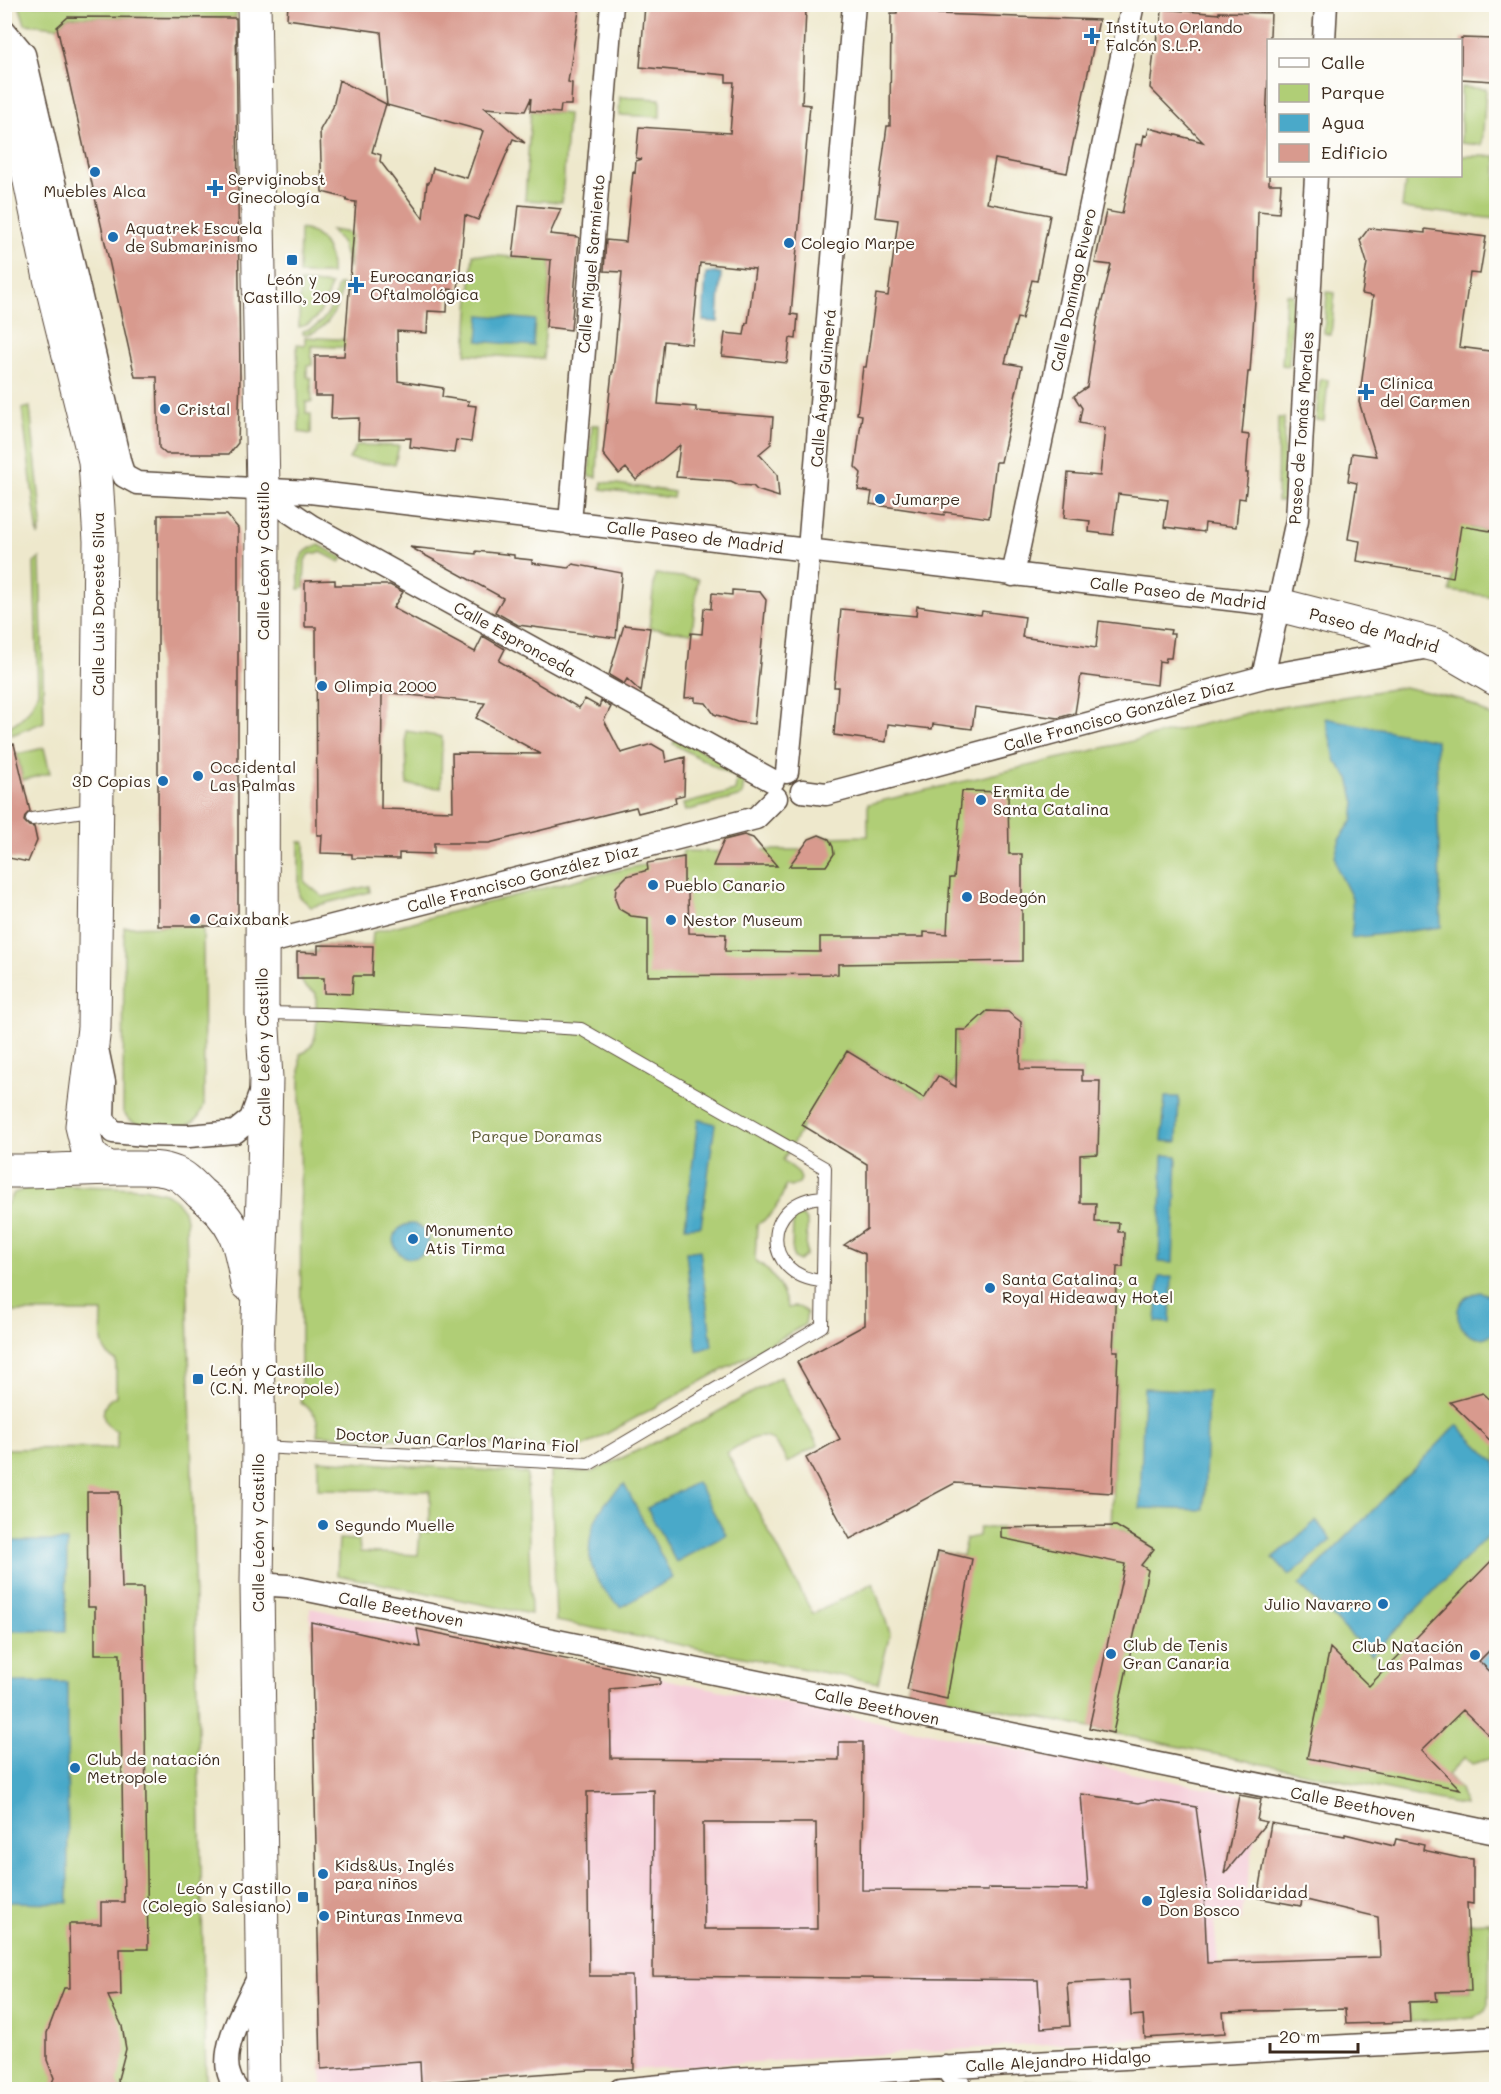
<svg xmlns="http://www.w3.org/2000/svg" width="1501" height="2094" viewBox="0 0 1501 2094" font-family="Mali,sans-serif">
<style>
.built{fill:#f5cfda}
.green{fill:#b0ce76;stroke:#767c4a;stroke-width:1.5;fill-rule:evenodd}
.water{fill:#4aa9c9;stroke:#426a74;stroke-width:1.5}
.building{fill:#d89a8e;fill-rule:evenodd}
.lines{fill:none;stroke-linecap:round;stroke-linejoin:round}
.lane-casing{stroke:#564638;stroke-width:14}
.street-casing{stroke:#564638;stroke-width:25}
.secondary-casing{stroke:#564638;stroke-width:35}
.lane{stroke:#fff;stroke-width:12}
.street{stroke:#fff;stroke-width:22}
.secondary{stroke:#fff;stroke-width:33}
.poi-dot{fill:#1f6fb2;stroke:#fdfcf7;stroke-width:2}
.labels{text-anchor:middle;stroke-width:4.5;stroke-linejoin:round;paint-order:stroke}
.poi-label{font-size:16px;fill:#3b2a1e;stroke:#fdfcf7;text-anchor:start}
.street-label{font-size:16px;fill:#3b2a1e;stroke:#fdfcf7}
.park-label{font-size:16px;fill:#5e5b38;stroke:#fdfcf7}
</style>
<rect width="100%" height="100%" fill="#fdfcf7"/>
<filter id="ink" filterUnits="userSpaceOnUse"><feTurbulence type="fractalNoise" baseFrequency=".0167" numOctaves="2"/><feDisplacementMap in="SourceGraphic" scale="12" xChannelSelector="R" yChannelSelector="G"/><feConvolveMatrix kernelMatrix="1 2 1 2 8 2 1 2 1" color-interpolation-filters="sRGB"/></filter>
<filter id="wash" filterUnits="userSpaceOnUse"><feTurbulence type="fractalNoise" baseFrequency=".008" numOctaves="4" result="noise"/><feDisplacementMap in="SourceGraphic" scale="24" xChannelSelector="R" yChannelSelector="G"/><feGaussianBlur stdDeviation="1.35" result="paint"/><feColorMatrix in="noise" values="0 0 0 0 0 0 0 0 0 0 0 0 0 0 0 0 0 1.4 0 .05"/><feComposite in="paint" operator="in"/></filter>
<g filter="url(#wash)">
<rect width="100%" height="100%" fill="#eee8cc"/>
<path class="built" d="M310,1608L1261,1799L1241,1920L1214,1921L1225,2033L322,2089Z"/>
<path class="green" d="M19,5H236V18L68,17L57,27L25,24Z
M1461,87L1486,89L1482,145L1461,143Z
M620,97L660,99V117L619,115Z
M531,111L568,114L562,202L525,200Z
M1461,156H1496V219L1402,208L1406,176H1460Z
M300,229C323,232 332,253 331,274H299Z
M331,230L350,233L349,268L342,244Z
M473,254L551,260L543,359L466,354Z
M300,282L331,285C325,302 320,324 299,327Z
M338,285H342C340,306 327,334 303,334V331C326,327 333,305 338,285Z
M1327,292L1335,293L1331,335L1324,333Z
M1286,294L1293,295L1289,366L1282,365Z
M305,337L396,343V350L311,346L312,365L307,366V377L311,378L312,402H306V414H311V434L299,432L297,344L305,345Z
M1320,379L1328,380L1324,421L1316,420Z
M30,407L42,523L38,536L22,409Z
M1278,418H1284L1283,501H1277Z
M592,425H599L597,477L589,476Z
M357,445L399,446L395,464L349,459Z
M1456,459L1496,466V486L1494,485L1471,528L1496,532V597L1450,591L1455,562Z
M602,482L674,492L673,498L601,489Z
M319,545L343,558L340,562L321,552L310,554L305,560L304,588L299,589C299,567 294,552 319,545Z
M40,558L44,722L12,735L10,726C26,717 32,708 38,691L34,563Z
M655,574L698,579L692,633L649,628Z
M1404,687L1463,700L1496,719V1757L1472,1764L1465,1757L1447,1775L1460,1789L1465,1806L907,1690L938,1551L962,1556L966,1539L978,1536L979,1528H1111L1118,1352L1113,1351L1117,1267L1123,1266L1124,1232H1118L1119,1223L1095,1222L1096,1203L983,1200L1080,1164V1155L1098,1154L1100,1082L1082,1081V1070L1004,1068L1005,1061L1021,1049V1022L1008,1012L987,1011L973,1023V1030H957L956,1077L953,1085L938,1076L924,1098L847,1051L783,1160L798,1172L801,1179L799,1183L791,1187L786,1185C780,1202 774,1217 757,1224L755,1260C773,1271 782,1288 788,1308C796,1306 801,1306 807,1313L805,1324L799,1328L579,1449L317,1435C320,1419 315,1411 301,1403L300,1054C323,1048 315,1012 316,993L305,987L300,978H297V952H318V945L372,946L373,932L595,875L682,857L683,851L727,852L725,837L736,834L753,838L759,850H805L809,839L819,835L826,837L868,836V804L1258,711ZM1111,1529H1121L1154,1549L1142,1565L1111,1548Z
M406,731L442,737L441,788L407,785Z
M677,737L745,775L742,796L685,811L683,804L735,791L737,778L673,744Z
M44,748L50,773L23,780L17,754Z
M299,842H305V882L323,897L369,886L370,892L311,907L299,896Z
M203,925L204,1105C201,1113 198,1120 190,1124C180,1130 144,1127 133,1122C128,1119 126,1116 123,1112L124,927Z
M36,1185L144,1188L165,1193L174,1198L184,1211L186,1219L206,2081L213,2089H5V1449L117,1448V1431C99,1424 99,1403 116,1396V1361C97,1351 102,1331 102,1312H5V1207L14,1193Z
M800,1216H803L807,1222L806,1255L799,1261L794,1258L792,1253L793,1220L794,1217Z
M780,1377L818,1445L787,1463C772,1425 754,1435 727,1453L813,1614L873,1583L890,1633L878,1683L556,1621L551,1471L592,1472L705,1419Z
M318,1460L527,1473L531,1614L337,1575L339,1539L359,1540L360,1552L418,1555L420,1532H430V1491L318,1489Z
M1490,1922L1489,2004L1486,2010L1474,2018L1410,2022L1409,2002L1436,2001V1992L1471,1991L1468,1923Z
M1095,2077L1097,2089H1022L1026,2081Z"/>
<path class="water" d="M706,273H721L718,322L703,321Z
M480,315L535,320L533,346L478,341Z
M1325,718L1436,740L1441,927L1351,938L1353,920L1352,898L1337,868L1335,856L1340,838L1353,820L1355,803L1349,778L1336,762Z
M1165,1097H1179L1177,1142L1162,1141Z
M698,1119L715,1124L701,1226L685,1227Z
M1163,1155L1177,1156L1173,1263L1159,1262Z
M394 1241a17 17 0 1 1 34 0a17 17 0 1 1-34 0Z
M700,1250L712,1346L697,1351L686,1252Z
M1159,1277H1172L1170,1323L1156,1322Z
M1481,1292L1493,1297L1496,1300V1330C1468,1359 1434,1299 1481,1292Z
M1144,1388L1208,1391L1204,1510L1140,1508Z
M1457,1425L1496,1463V1527L1372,1655L1299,1585Z
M697,1482L726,1535L676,1562L647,1508Z
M624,1484L673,1578L621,1607C576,1571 581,1520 624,1484Z
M1316,1521L1332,1540L1289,1576L1273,1558Z
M5,1541H67L66,1631H5Z
M1496,1643V1678L1479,1661Z
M5,1682H67L68,1903L5,1902Z"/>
<g id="blocks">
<path class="building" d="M288,4H580L568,82L572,83L571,105H561L560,113L530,111L531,98L525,111L485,108L525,143L513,139L478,220L465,215L458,290L448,289L447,312L428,311L427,333L397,331L398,381L443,388L442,397L469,401L468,405L476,406L471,442L456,440L454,453L410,447L411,438L358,439L359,418L331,419L332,396H315V356H344L356,202L347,201L346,198L322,192L320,130L333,107L339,80L386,104L372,152L381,155L380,161L423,218L427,183H429L433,168L467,178L483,131L387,105L381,32L287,19Z
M677,4L806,9L802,104L810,105L791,314L798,315L796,339L790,338L787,363L722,356L725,333L744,335L746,323H748L755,269L700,263L692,344L664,341L658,404L696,407V411L773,417L771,444L759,454L777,474L779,497L757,490L753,486L739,485L731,481L676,477L680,445L636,480L626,468L619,474L603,454L612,372H613L622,272L604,271L606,240L626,242L633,172L635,173L636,161L642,159L636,158L639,127L730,133L734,82H726V75L640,67L645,5L677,7Z
M898,4H938V14L1099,20L1067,173L995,159L987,203L1050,215L1037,281L1032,280L1022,319L1017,318L1005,363L1022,366L1001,462H996L989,518L945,512L944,515L870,504L872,492L858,490L861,473L855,467L862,415L857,414L863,367H866L876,294L888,296L898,220L875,217L887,126H890L891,13H897Z
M1162,9L1219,14V12L1271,13L1266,123L1269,124V184H1281L1279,213L1258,211L1256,286L1250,372H1248L1242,434L1249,435L1246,473H1248L1245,499L1239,498L1236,527L1205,523L1204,532L1164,527L1168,500L1118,494L1113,535L1089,532L1090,521L1064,518L1068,473L1100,476L1105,428L1079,423L1082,408L1074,396L1087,387L1097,321L1111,265L1095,263L1106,211L1122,214L1136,144L1142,145L1144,135L1147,136L1149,128L1203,142L1150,88L1154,51L1156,50L1157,29L1161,25Z
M68,17L236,18L240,376L238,443L229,454H166L159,448L157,377H135L57,27Z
M1461,38L1494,39L1493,81L1461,79Z
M519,205L561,209L550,234L578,237L579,238L571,330L546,327L551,260L513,257Z
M1369,228L1425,233V229L1486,237L1480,274L1470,273L1459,347L1497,352V462L1494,485L1497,486V532L1461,526L1453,577L1357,561L1360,541L1348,539L1357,483L1348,481L1352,453L1376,456L1359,402L1373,296L1362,294L1367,263L1360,240Z
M158,515H227L238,528V913L225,926H158Z
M410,547L476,554V551L514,555V558L532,560V563L568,568L573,564L622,573L616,638L518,625L495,612L503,598Z
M335,580V585H390L403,592L393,608L475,652L483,636L505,649L499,661L579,708L585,699L599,707L601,701L611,707L604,720L621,753L652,744L664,751L666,762L685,757L684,795L675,797L676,803L666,806L638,813L636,807L489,843H434V854L399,853V859L352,858V854L321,853L322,835H317L316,627H305V581ZM382,692L485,703L476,718L541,754L452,753L453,811L381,809Z
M732,590L760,592L766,600L754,724L737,722L714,714L706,703L695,702V697L685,698L691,633L702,634L704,608L711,609L712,593L732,595Z
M917,606L981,615L982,611L1025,617L1022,637L1096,648L1099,621L1171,630L1170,634H1174L1171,658H1166L1165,662L1159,661L1157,685L1081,675L1075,713L1058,718L975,707L972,729L933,724L932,729L888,724L886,742L834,735L838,687H834L841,609L916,616Z
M624,625L650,628L641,692L627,679L624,684L609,675Z
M14,744L30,811L25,816L24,821L29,826L34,827L37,841L28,862L4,857V745Z
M962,791L1008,792L1009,854H1022V961L838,964V974L648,976V918L631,916L619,909L615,899L616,887L627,876L648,870L647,863L684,857V891L688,892L689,933L726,934L725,951L820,952V937H924V932L947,934L950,878H954Z
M744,835L753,838L777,866H713L724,840Z
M819,835L829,839L833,847L834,854L826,866H789L809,839Z
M318,945L373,946L372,976H353L352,994L324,993V978H297V952L318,953Z
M987,1011L1008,1012L1021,1022L1020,1069L1082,1070V1081H1100L1098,1154L1080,1155V1203H1096L1095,1222L1119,1223L1118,1232H1124L1123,1267H1117L1113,1351H1118L1112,1493L955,1483L850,1539L806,1458L840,1439L797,1362L865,1325V1254L844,1245L867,1229V1164L802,1125L847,1051L924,1098L938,1076L956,1087L957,1030H966Z
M1483,1393L1497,1406V1447L1450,1402Z
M87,1492H119L122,1588H143L148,1949H120L121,1995L108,1996L122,2026L126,2049L118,2079L119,2090H49L54,2078L47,2060V2033L64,1988H70L69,1924H101V1902H124L120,1654H95V1607H88Z
M1116,1526L1154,1549L1141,1565L1148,1570L1113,1733L1089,1728L1125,1564L1001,1538V1528Z
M938,1551L972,1559L947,1699L907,1690Z
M1497,1555V1643L1479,1661L1497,1678V1743L1463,1710L1422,1750L1460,1789L1307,1758L1330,1648L1369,1686Z
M311,1622L420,1647L417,1629L660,1678V1684L610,1689L611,1758L839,1760V1742H863L862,1890L988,1891V1888L1088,1889L1081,1794L1139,1803L1152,1800L1196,1807L1207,1891L1204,1893L1207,1963L1380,1957L1378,1917L1302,1899L1301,1906L1258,1898L1271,1823L1345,1836V1834L1394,1846L1396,1839L1424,1845L1423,1850L1460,1858L1473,1859V1904L1467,1903L1471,1991L1436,1992L1437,2001L1409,2002L1410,2022L1346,2024L1345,2009L1223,2012L1225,2033L1145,2038L1143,2015L1131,2016L1129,1980L1067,1983L1070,2026L1041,2028L1038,1980L653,1976L654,1790L587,1792L589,1976H632L634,2070H590L421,2083L420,2062L321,2069ZM703,1823H816L817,1929H704Z
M1239,1795L1261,1799L1257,1820L1267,1822L1224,1874Z"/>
</g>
</g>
<g filter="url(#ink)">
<use href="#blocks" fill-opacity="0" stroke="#564638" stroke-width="1.5"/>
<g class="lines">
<defs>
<path id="lane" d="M32,819L96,809
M823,1281C760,1277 761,1199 824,1197
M261,1447L589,1464L822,1326L825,1168L581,1029L323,1014L263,1013"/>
<path id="street" d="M4,30L24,54L120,464L124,476L137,483L310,492L1279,605
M1324,40L1326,4
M263,490L287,510L311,526L773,781
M570,523L612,4
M1013,575L1133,4
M1263,677L1297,520L1316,176
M787,772L807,573L854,4
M802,791L826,794L1263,677L1429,647
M262,944L756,818L776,798
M98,1053L104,1082L103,1119L113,1132L145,1135L189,1136L235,1132L251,1119L260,1094
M257,1584L288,1586L1496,1833
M945,2067L963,2090
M237,2090C235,2086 231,2082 230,2077C218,2049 247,2002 259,1976
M620,2090L734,2079L1496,2038"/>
<path id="secondary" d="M254,4L263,490L262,1013L266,1078L264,1173L257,1342L259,1447L257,1584L264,2090
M4,55L50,278L95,461L100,541L94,1028L82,1126L88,1151L95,1160L107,1167
M1279,605L1439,646L1496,679
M4,1171C46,1172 88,1167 129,1168C145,1168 160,1167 175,1173C184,1176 193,1186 200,1193C236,1222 240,1240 247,1284"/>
</defs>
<use href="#lane" class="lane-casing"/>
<use href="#street" class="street-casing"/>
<use href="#secondary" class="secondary-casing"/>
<use href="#lane" class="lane"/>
<use href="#street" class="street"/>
<use href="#secondary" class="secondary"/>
</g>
</g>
<g class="poi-dot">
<path d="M1089 27h6v6h6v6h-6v6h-6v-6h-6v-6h6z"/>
<circle cx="95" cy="172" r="6"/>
<path d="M212 179h6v6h6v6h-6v6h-6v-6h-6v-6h6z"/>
<circle cx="113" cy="237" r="6"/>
<circle cx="789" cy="243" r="6"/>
<rect x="286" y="254" width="12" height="12" rx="3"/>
<path d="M353 276h6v6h6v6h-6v6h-6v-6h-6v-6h6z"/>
<path d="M1363 383h6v6h6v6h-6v6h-6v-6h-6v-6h6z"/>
<circle cx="165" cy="409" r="6"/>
<circle cx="880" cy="499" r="6"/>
<circle cx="322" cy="686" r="6"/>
<circle cx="198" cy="776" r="6"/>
<circle cx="163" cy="781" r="6"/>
<circle cx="981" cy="800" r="6"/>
<circle cx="653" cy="885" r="6"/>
<circle cx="967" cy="897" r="6"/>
<circle cx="195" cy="919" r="6"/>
<circle cx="671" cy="920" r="6"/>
<circle cx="413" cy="1239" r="6"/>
<circle cx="990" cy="1288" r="6"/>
<rect x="192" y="1373" width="12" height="12" rx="3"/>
<circle cx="323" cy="1525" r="6"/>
<circle cx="1383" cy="1604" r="6"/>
<circle cx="1111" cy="1654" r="6"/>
<circle cx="1475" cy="1655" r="6"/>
<circle cx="75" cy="1768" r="6"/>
<circle cx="323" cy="1874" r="6"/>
<rect x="297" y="1891" width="12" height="12" rx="3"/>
<circle cx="1147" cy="1901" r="6"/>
<circle cx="324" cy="1916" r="6"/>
</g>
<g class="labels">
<g class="poi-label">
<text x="1106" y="33">Instituto Orlando<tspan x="1106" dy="18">Falcón S.L.P.</tspan></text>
<text x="228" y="185">Serviginobst<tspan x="228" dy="18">Ginecología</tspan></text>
<text x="95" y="197" text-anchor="middle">Muebles Alca</text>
<text x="125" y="234">Aquatrek Escuela<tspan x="125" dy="18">de Submarinismo</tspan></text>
<text x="801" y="249">Colegio Marpe</text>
<text x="370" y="282">Eurocanarias<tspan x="370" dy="18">Oftalmológica</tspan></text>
<text x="292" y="285" text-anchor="middle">León y<tspan x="292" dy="18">Castillo, 209</tspan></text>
<text x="1380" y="389">Clínica<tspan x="1380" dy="18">del Carmen</tspan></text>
<text x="177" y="415">Cristal</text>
<text x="892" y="505">Jumarpe</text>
<text x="334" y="692">Olimpia 2000</text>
<text x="210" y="773">Occidental<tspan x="210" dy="18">Las Palmas</tspan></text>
<text x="151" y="787" text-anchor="end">3D Copias</text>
<text x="993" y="797">Ermita de<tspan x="993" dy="18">Santa Catalina</tspan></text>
<text x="665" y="891">Pueblo Canario</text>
<text x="979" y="903">Bodegón</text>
<text x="207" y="925">Caixabank</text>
<text x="683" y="926">Nestor Museum</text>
<text x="425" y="1236">Monumento<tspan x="425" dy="18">Atis Tirma</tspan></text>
<text x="1002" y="1285">Santa Catalina, a<tspan x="1002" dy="18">Royal Hideaway Hotel</tspan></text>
<text x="210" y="1376">León y Castillo<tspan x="210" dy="18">(C.N. Metropole)</tspan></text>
<text x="335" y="1531">Segundo Muelle</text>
<text x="1371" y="1610" text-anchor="end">Julio Navarro</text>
<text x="1123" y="1651">Club de Tenis<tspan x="1123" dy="18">Gran Canaria</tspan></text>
<text x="1463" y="1652" text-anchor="end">Club Natación<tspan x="1463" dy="18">Las Palmas</tspan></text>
<text x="87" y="1765">Club de natación<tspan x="87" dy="18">Metropole</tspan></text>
<text x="335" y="1871">Kids&amp;Us, Inglés<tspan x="335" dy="18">para niños</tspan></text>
<text x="291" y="1894" text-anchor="end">León y Castillo<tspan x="291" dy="18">(Colegio Salesiano)</tspan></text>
<text x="1159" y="1898">Iglesia Solidaridad<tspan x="1159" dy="18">Don Bosco</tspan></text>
<text x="336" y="1922">Pinturas Inmeva</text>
</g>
<g class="street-label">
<text transform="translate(591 264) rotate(-85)" y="6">Calle Miguel Sarmiento</text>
<text transform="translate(1073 290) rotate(-78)" y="6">Calle Domingo Rivero</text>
<text transform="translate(823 388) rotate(-85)" y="6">Calle Ángel Guimerá</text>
<text transform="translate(1301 428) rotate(-86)" y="6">Paseo de Tomás Morales</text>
<text transform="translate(695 537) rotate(7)" y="6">Calle Paseo de Madrid</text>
<text transform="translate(263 561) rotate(-90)" y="6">Calle León y Castillo</text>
<text transform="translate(1178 593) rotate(7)" y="6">Calle Paseo de Madrid</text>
<text transform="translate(98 604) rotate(-90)" y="6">Calle Luis Doreste Silva</text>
<text transform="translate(1374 630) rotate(15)" y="6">Paseo de Madrid</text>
<text transform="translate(515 639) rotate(29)" y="6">Calle Espronceda</text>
<text transform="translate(1119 715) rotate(-15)" y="6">Calle Francisco González Díaz</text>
<text transform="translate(523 878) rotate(-14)" y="6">Calle Francisco González Díaz</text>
<text transform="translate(263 1047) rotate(-91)" y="6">Calle León y Castillo</text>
<text transform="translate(457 1440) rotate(3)" y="6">Doctor Juan Carlos Marina Fiol</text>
<text transform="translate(258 1533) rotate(-90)" y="6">Calle León y Castillo</text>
<text transform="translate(401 1609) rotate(11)" y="6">Calle Beethoven</text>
<text transform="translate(877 1706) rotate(12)" y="6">Calle Beethoven</text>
<text transform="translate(1353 1804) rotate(11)" y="6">Calle Beethoven</text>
<text transform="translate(1058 2061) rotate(-3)" y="6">Calle Alejandro Hidalgo</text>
</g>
<g class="park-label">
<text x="537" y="1142">Parque Doramas</text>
</g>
</g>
<rect width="1501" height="2094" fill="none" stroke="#fdfcf7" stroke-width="24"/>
<rect x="1267" y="39" width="195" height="138" fill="#fdfcf7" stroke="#afa8a0" stroke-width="1.5"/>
<rect x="1279" y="58" width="30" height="9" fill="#ffffff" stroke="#afa8a0" stroke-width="1.5"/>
<text x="1321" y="69" font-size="18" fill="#3b2a1e">Calle</text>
<rect x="1279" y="84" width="30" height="18" fill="#b0ce76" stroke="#afa8a0" stroke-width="1.5"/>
<text x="1321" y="99" font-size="18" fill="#3b2a1e">Parque</text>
<rect x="1279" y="114" width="30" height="18" fill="#4aa9c9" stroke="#afa8a0" stroke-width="1.5"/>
<text x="1321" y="129" font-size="18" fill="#3b2a1e">Agua</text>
<rect x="1279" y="144" width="30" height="18" fill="#d89a8e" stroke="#afa8a0" stroke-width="1.5"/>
<text x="1321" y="159" font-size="18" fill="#3b2a1e">Edificio</text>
<path d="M1270 2043v9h88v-9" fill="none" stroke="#3b2a1e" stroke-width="3"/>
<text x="1279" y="2043" font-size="18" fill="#3b2a1e" stroke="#fdfcf7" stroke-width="4.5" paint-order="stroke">20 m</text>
</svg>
